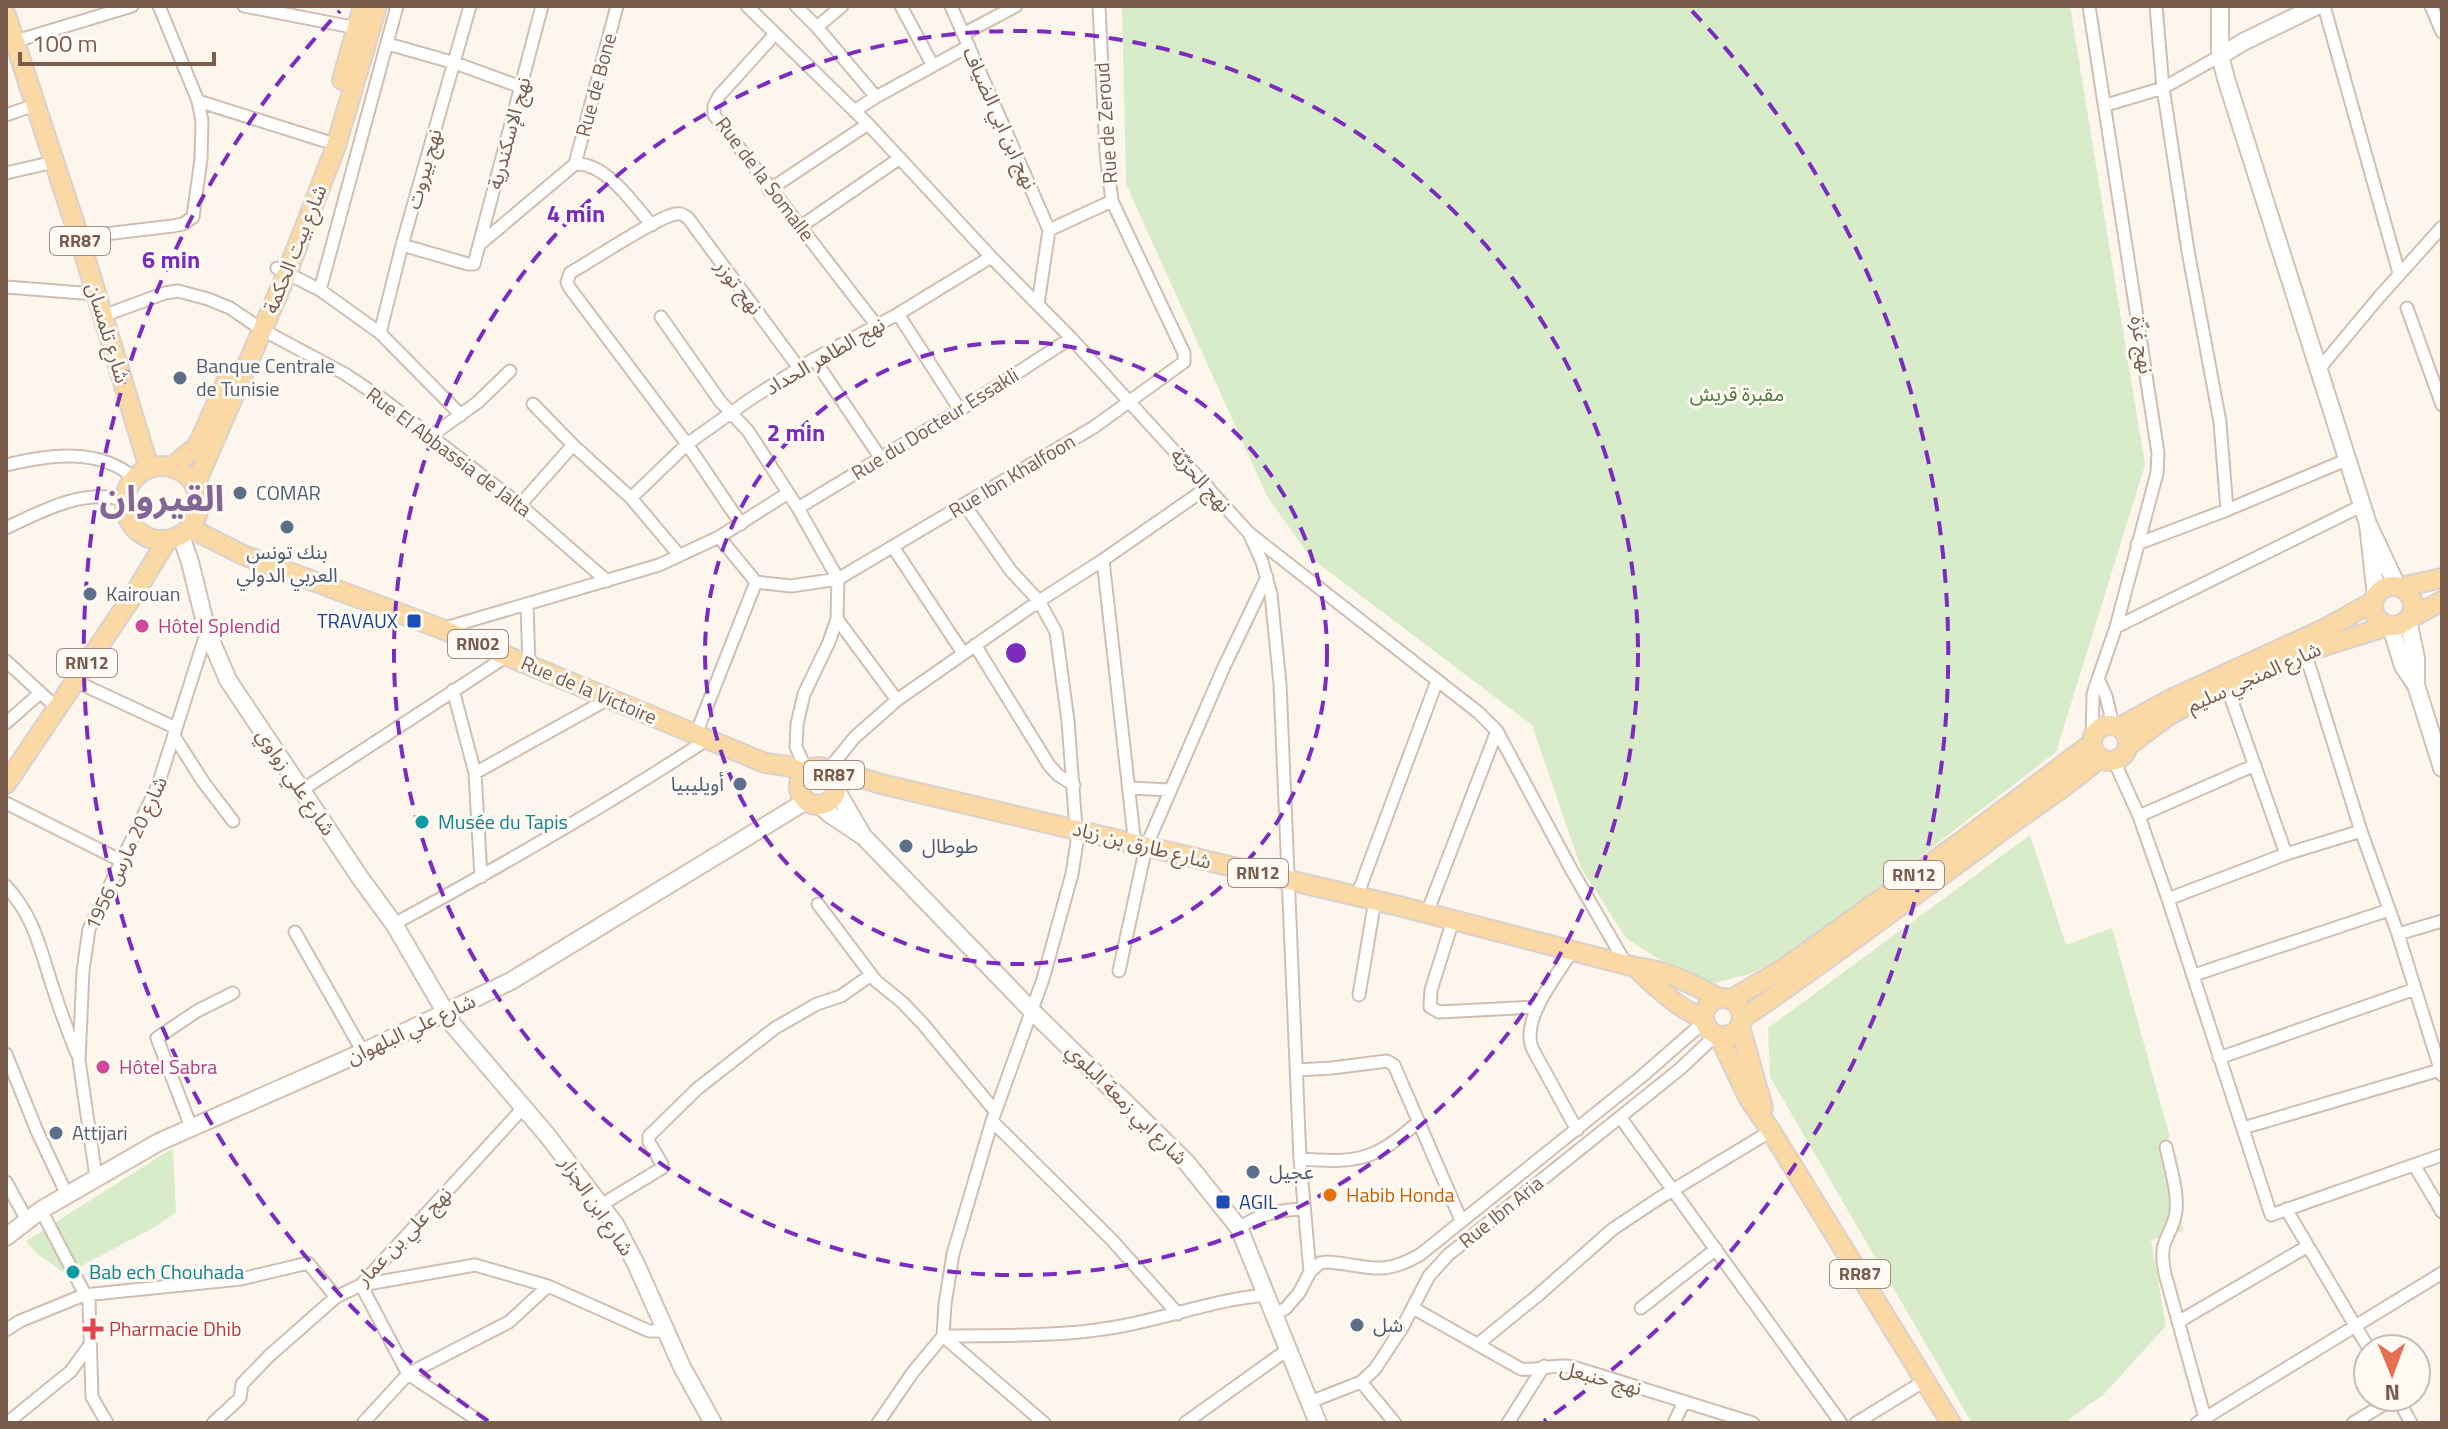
<svg xmlns="http://www.w3.org/2000/svg" width="2448" height="1429" viewBox="0 0 2448 1429" font-family="'Titillium Web','Noto Sans Arabic',sans-serif">
<style>
.green{fill:#d8ecc9}
.lines{fill:none;stroke-linecap:round;stroke-linejoin:round}
.street-casing{stroke:#d1beb0;stroke-width:15}
.secondary-casing{stroke:#d6c0b0;stroke-width:20}
.primary-casing{stroke:#dad1cd;stroke-width:22}
.street{stroke:#fff;stroke-width:11}
.secondary{stroke:#fff;stroke-width:16}
.primary{stroke:#fbd9a5;stroke-width:18}
.ring{fill:none;stroke:#7b2cbf;stroke-width:4;stroke-dasharray:14 10}
.service-dot{fill:#5c6f8a;stroke:#fffaf3;stroke-width:3}
.transit-dot{fill:#1a4fb4;stroke:#fffaf3;stroke-width:3}
.hotel-dot{fill:#d1479c;stroke:#fffaf3;stroke-width:3}
.culture-dot{fill:#0f9aa8;stroke:#fffaf3;stroke-width:3}
.food-dot{fill:#e8710a;stroke:#fffaf3;stroke-width:3}
.health-dot{fill:#e0444e;stroke:#fffaf3;stroke-width:3}
.labels{text-anchor:middle;stroke-width:6;stroke-linejoin:round;paint-order:stroke}
.shield{fill:#fffaf3;stroke:#a28b7f;stroke-width:2}
.shield-label{font-size:18px;font-weight:bold;fill:#7a5c4d}
.street-label{font-size:20px;fill:#7a5c4d;stroke:#fffaf3}
.service-label{font-size:20px;fill:#4e5e75;stroke:#fffaf3;text-anchor:start}
.park-label{font-size:20px;fill:#537a41;stroke:#fffaf3}
.transit-label{font-size:20px;fill:#164399;stroke:#fffaf3;text-anchor:end}
.hotel-label{font-size:20px;fill:#b23c85;stroke:#fffaf3;text-anchor:start}
.culture-label{font-size:20px;fill:#0d838f;stroke:#fffaf3;text-anchor:start}
.food-label{font-size:20px;fill:#c56008;stroke:#fffaf3;text-anchor:start}
.health-label{font-size:20px;fill:#be3a42;stroke:#fffaf3;text-anchor:start}
.town-label{font-size:36px;font-weight:bold;fill:#846695;stroke:#fffaf3}
.centre{fill:#7b2cbf;stroke:#fffaf3;stroke-width:4}
.ring-label{font-size:24px;text-anchor:middle;font-weight:bold;fill:#7b2cbf;stroke:#fffaf3;stroke-width:6;stroke-linejoin:round;paint-order:stroke}
</style>
<rect width="100%" height="100%" fill="#fdf6ec"/>
<path class="green" d="M1122,6H2070L2145,465L2056,752L1805,945L1750,974L1714,983L1677,971L1626,938L1581,868L1532,725L1311,558L1267,496L1126,184Z
M2030,835L2066,945L2112,928L2170,1138L2158,1144L2184,1231L2151,1240L2166,1326L2103,1395L2064,1423H1972L1770,1077L1768,1028Z
M173,1148L176,1212L155,1227L66,1274L36,1253L26,1241Z"/>
<g class="lines">
<defs>
<path id="street" d="M244,6L357,28
M747,6L868,124L991,257L1071,338L1249,533L1479,713L1497,731L1571,869L1626,964
M796,6L817,27L876,97
M901,6L933,66
M951,6L1049,230
M2089,6L2158,453L2157,473L2116,627L2098,679
M2324,6L2399,273
M2431,6L2442,32
M817,27L842,6
M775,34L719,96L714,106V115L877,326
M963,34L1016,6
M16,41L132,6
M388,44L455,63L521,87
M2220,56L2163,88L2188,251L2220,422L2227,510
M198,101L325,141
M2106,105L2163,88L2156,6
M854,111L876,97L969,46
M6,115L35,105
M575,164L617,6
M6,173L54,162
M769,190L868,124
M800,227L900,158
M79,237L173,226L183,224L193,217L201,159L202,121L198,101L159,6
M480,244L575,164C606,162 633,204 652,225
M402,245L468,264H474L542,6
M277,268L320,290L380,333L461,415
M6,287L95,294
M320,290L397,6
M1038,304L1049,230L1112,201
M2407,308L2442,405
M898,314L960,410
M103,316L165,293L178,291L208,299L230,308L261,329L345,374L384,400L520,505L607,581
M661,317L720,401L748,431L798,508L838,579L837,619L829,642L804,694L797,724L796,747L807,771
M380,333L402,245L470,6
M814,359L880,457
M2319,369L2380,296L2442,227
M533,404L573,445L631,498L679,555
M431,436L478,402L510,371
M6,465C48,455 99,447 134,478
M631,498L687,444L752,398L814,359L898,314L991,257
M520,505L573,445
M798,508L960,410L1071,338
M741,524L687,444L569,287L567,282L570,273C590,262 658,216 676,214C682,213 683,215 688,218L799,368
M6,528C42,511 83,488 124,500
M1249,533L1262,562L1271,594L1280,684L1300,1159L1310,1272L1299,1293L1286,1308L1274,1315
M2137,544L2227,510L2346,460
M893,547L963,653
M1103,560L1135,845
M756,582L791,586L838,579L1094,427L1184,362V353L1112,201L1106,153L1099,6
M527,605L529,664
M837,619L897,700
M2116,627L2361,506
M445,628L659,565L719,537L788,493
M975,645L1049,765L1058,775L1074,785
M2305,652L2361,831L2398,934L2442,1075
M6,661L57,708
M75,681L176,728
M2227,687L2286,854
M453,690L475,773L481,877
M6,723L40,693
M696,734L756,582L719,537
M174,736L204,783L233,821
M2092,740L2093,694L2098,679L2106,696L2113,725
M2114,761L2139,816L2168,899L2271,1215L2442,1155
M828,770L855,737L897,700L1039,601L1103,560L1208,487
M475,773L610,698
M1130,788L1170,790
M302,790L507,656
M6,803L122,861
M2139,816L2255,765
M6,886C35,918 40,949 53,988C60,1010 68,1032 77,1054
M1357,896L1437,681
M2168,899L2286,854L2361,831
M818,904L876,981L902,1002L923,1024L995,1111
M1427,913L1497,731
M1453,920L1431,990L1430,1007L1439,1012L1538,1007
M394,924C501,866 606,806 708,739
M295,932L363,1052
M2398,934L2442,921
M1572,951C1557,976 1521,1018 1532,1048L1577,1130
M1119,971L1146,847L1223,669L1267,577
M2194,975L2389,910
M1359,995L1375,900
M6,1054L37,1131L67,1195
M2219,1058L2415,989
M1297,1070L1332,1068L1387,1061L1394,1065L1461,1220
M1620,1117L1841,1423
M992,1121L1112,1240L1178,1314
M191,1127L157,1038L197,1011L233,993
M2243,1128L2440,1070
M2166,1147C2170,1167 2178,1190 2176,1211C2175,1223 2169,1231 2165,1242C2161,1252 2163,1263 2165,1274L2205,1418
M1300,1159C1358,1163 1374,1161 1418,1122
M2414,1165L2442,1212
M96,1177L79,1060L83,971L89,929L158,785L207,631
M6,1182L27,1220
M601,1205L662,1168V1164L649,1142V1136L697,1089L775,1028L817,1004L841,996L871,975
M2286,1209L2369,1349
M41,1210L89,1302L92,1397L107,1423
M1239,1228C1259,1214 1279,1210 1303,1209
M1310,1272L1320,1263L1327,1262C1369,1265 1381,1278 1421,1254L1641,1077L1705,1021
M1413,1308L1521,1369C1539,1371 1554,1363 1573,1367L1753,1423
M1641,1308L1716,1249
M2178,1322L2308,1246
M6,1330L20,1321L84,1295L241,1279L308,1263L336,1297
M943,1336C998,1335 1056,1337 1110,1328C1163,1320 1214,1299 1267,1295
M943,1336L1044,1423
M1478,1344L1537,1296L1613,1229L1658,1199L1771,1131
M1361,1382L1395,1423
M2397,1397L2411,1423
M1310,1402L1361,1382L1375,1369L1402,1328L1429,1276L1448,1255L1680,1069L1716,1035
M7,1423L71,1371L89,1346
M213,1423L240,1398L242,1384L269,1356L336,1297L361,1285L524,1107
M363,1423L408,1374L509,1322L548,1286
M482,1423L408,1374L361,1285L475,1265L548,1286L649,1331H666
M878,1423L913,1372L943,1336L945,1304L953,1254L992,1121L1043,979L1072,874L1077,842L1068,721L1056,632L1039,601L1011,571L964,504
M1185,1423L1287,1350
M1508,1423L1544,1366
M1674,1423L1684,1402
M1856,1423L1926,1380
M2197,1423L2442,1273
M2353,1423L2396,1397"/>
<path id="secondary" d="M2220,6V56L2227,82L2368,524
M2220,56L2243,42L2317,6
M181,536L190,562L207,631L228,680L361,879L394,924L453,1025L547,1135L615,1224L636,1264L682,1367L713,1423
M2376,596L2368,524L2397,586
M2408,621L2416,658V685L2442,768
M2391,627L2403,666L2416,685
M837,791L863,836L1032,1011L1187,1163L1239,1228L1318,1423
M820,805L831,815L861,835
M6,1237L41,1210L159,1142L363,1052L511,981L806,801"/>
<path id="primary" d="M6,15L79,237L149,468
M342,80L363,6
M125 503a37 37 0 1 1 74 0a37 37 0 1 1-74 0Z
M172,467L198,445L230,373
M195,485L287,273L336,146L377,6
M190,528L243,555L442,629L765,763L788,766L804,773
M2373 606a20 20 0 1 1 40 0a20 20 0 1 1-40 0Z
M2401,587L2442,578
M2411,618L2442,601
M2092 743a18 18 0 1 1 36 0a18 18 0 1 1-36 0Z
M2120,727L2171,699L2326,628L2373,602
M2128,746L2168,716L2192,703L2305,652L2388,626
M799 786a19 19 0 1 1 38 0a19 19 0 1 1-38 0Z
M835,776L852,775L881,784L1399,906L1635,967C1668,971 1690,983 1719,998
M6,784L138,588L167,540
M1635,967C1656,987 1677,1008 1704,1019
M1704 1017a19 19 0 1 1 38 0a19 19 0 1 1-38 0Z
M1732,999L1786,967L1962,841L2092,743
M1743,1018C1826,962 1906,901 1987,842C2024,813 2065,789 2100,758
M1740,1027L1763,1108
M1719,1036L1749,1099L1771,1131L1951,1423"/>
</defs>
<use href="#street" class="street-casing"/>
<use href="#secondary" class="secondary-casing"/>
<use href="#primary" class="primary-casing"/>
<use href="#street" class="street"/>
<use href="#secondary" class="secondary"/>
<use href="#primary" class="primary"/>
</g>
<g class="ring">
<circle cx="1016" cy="653" r="311"/>
<circle cx="1016" cy="653" r="622"/>
<path d="M488 1421A932 932 0 0 1 340 11M1692 11A932 932 0 0 1 1544 1421"/>
</g>
<g class="service-dot">
<circle cx="180" cy="378" r="8"/>
<circle cx="240" cy="493" r="8"/>
<circle cx="287" cy="527" r="8"/>
<circle cx="90" cy="594" r="8"/>
<circle cx="740" cy="784" r="8"/>
<circle cx="906" cy="846" r="8"/>
<circle cx="56" cy="1133" r="8"/>
<circle cx="1253" cy="1172" r="8"/>
<circle cx="1357" cy="1325" r="8"/>
</g>
<g class="transit-dot">
<rect x="406" y="613" width="16" height="16" rx="4"/>
<rect x="1215" y="1194" width="16" height="16" rx="4"/>
</g>
<g class="hotel-dot">
<circle cx="142" cy="626" r="8"/>
<circle cx="103" cy="1067" r="8"/>
</g>
<g class="culture-dot">
<circle cx="422" cy="822" r="8"/>
<circle cx="73" cy="1272" r="8"/>
</g>
<circle class="food-dot" cx="1330" cy="1195" r="8"/>
<path class="health-dot" d="M89 1317h8v8h8v8h-8v8h-8v-8h-8v-8h8z"/>
<g class="labels">
<g class="shield">
<rect x="50" y="227" width="60" height="28" rx="6"/>
<rect x="448" y="630" width="60" height="28" rx="6"/>
<rect x="57" y="649" width="60" height="28" rx="6"/>
<rect x="804" y="761" width="60" height="28" rx="6"/>
<rect x="1228" y="859" width="60" height="28" rx="6"/>
<rect x="1884" y="861" width="60" height="28" rx="6"/>
<rect x="1830" y="1260" width="60" height="28" rx="6"/>
</g>
<g class="shield-label">
<text x="80" y="247">RR87</text>
<text x="478" y="650">RN02</text>
<text x="87" y="669">RN12</text>
<text x="834" y="781">RR87</text>
<text x="1258" y="879">RN12</text>
<text x="1914" y="881">RN12</text>
<text x="1860" y="1280">RR87</text>
</g>
<g class="street-label">
<text transform="translate(596 85) rotate(-75)" y="7">Rue de Bone</text>
<text transform="translate(1000 118) rotate(66)" y="7">نهج ابن ابي الضياف</text>
<text transform="translate(1106 123) rotate(-94)" y="7">Rue de Zeroud</text>
<text transform="translate(509 133) rotate(-75)" y="7">نهج الإسكندرية</text>
<text transform="translate(424 169) rotate(-74)" y="7">نهج بيروت</text>
<text transform="translate(765 179) rotate(53)" y="7">Rue de la Somalle</text>
<text transform="translate(295 249) rotate(-68)" y="7">شارع بيت الحكمة</text>
<text transform="translate(739 287) rotate(53)" y="7">نهج توزر</text>
<text transform="translate(108 333) rotate(73)" y="7">شارع تلمسان</text>
<text transform="translate(2142 345) rotate(81)" y="7">نهج غزّة</text>
<text transform="translate(825 356) rotate(-30)" y="7">نهج الطاهر الحداد</text>
<text transform="translate(935 424) rotate(-32)" y="7">Rue du Docteur Essakli</text>
<text transform="translate(449 452) rotate(37)" y="7">Rue El Abbassia de Jalta</text>
<text transform="translate(1012 476) rotate(-31)" y="7">Rue Ibn Khalfoon</text>
<text transform="translate(1201 480) rotate(48)" y="7">نهج الحرّيّة</text>
<text transform="translate(2254 677) rotate(-24)" y="7">شارع المنجي سليم</text>
<text transform="translate(589 690) rotate(23)" y="7">Rue de la Victoire</text>
<text transform="translate(296 782) rotate(56)" y="7">شارع علي زواوي</text>
<text transform="translate(1142 845) rotate(14)" y="7">شارع طارق بن زياد</text>
<text transform="translate(126 853) rotate(-65)" y="7">شارع 20 مارس 1956</text>
<text transform="translate(411 1029) rotate(-25)" y="7">شارع علي البلهوان</text>
<text transform="translate(1127 1104) rotate(45)" y="7">شارع ابي زمعة البلوي</text>
<text transform="translate(597 1206) rotate(56)" y="7">شارع ابن الجزار</text>
<text transform="translate(1501 1212) rotate(-39)" y="7">Rue Ibn Aria</text>
<text transform="translate(404 1236) rotate(-46)" y="7">نهج علي بن عمار</text>
<text transform="translate(1601 1378) rotate(15)" y="7">نهج حنبعل</text>
</g>
<g class="service-label">
<text x="196" y="373">Banque Centrale<tspan x="196" dy="23">de Tunisie</tspan></text>
<text x="256" y="500">COMAR</text>
<text x="287" y="559" text-anchor="middle">بنك تونس<tspan x="287" dy="23">العربي الدولي</tspan></text>
<text x="106" y="601">Kairouan</text>
<text x="724" y="791" text-anchor="end">أويليبيا</text>
<text x="922" y="853">طوطال</text>
<text x="72" y="1140">Attijari</text>
<text x="1269" y="1179">عجيل</text>
<text x="1373" y="1332">شل</text>
</g>
<g class="park-label">
<text x="1737" y="401">مقبرة قريش</text>
</g>
<g class="transit-label">
<text x="398" y="628">TRAVAUX</text>
<text x="1239" y="1209" text-anchor="start">AGIL</text>
</g>
<g class="hotel-label">
<text x="158" y="633">Hôtel Splendid</text>
<text x="119" y="1074">Hôtel Sabra</text>
</g>
<g class="culture-label">
<text x="438" y="829">Musée du Tapis</text>
<text x="89" y="1279">Bab ech Chouhada</text>
</g>
<g class="food-label">
<text x="1346" y="1202">Habib Honda</text>
</g>
<g class="health-label">
<text x="109" y="1336">Pharmacie Dhib</text>
</g>
<g class="town-label">
<text x="162" y="511">القيروان</text>
</g>
</g>
<circle cx="1016" cy="653" r="12" class="centre"/>
<g class="ring-label">
<text x="576" y="222">4 min</text>
<text x="171" y="268">6 min</text>
<text x="796" y="441">2 min</text>
</g>
<rect width="2448" height="1429" fill="none" stroke="#7a5c4d" stroke-width="16"/>
<g transform="translate(2392 1373) rotate(179)"><circle r="38" fill="#fffaf3" stroke="#cabbb1" stroke-width="2"/>
<path d="M0-6L14 30L0 20L-14 30Z" fill="#e76f51"/>
<text y="-12" font-size="22" font-weight="bold" text-anchor="middle" fill="#7a5c4d">N</text>
</g>
<path d="M20 52v12h194v-12" fill="none" stroke="#7a5c4d" stroke-width="4"/>
<text x="32" y="52" font-size="24" fill="#7a5c4d" stroke="#fffaf3" stroke-width="6" paint-order="stroke">100 m</text>
</svg>
